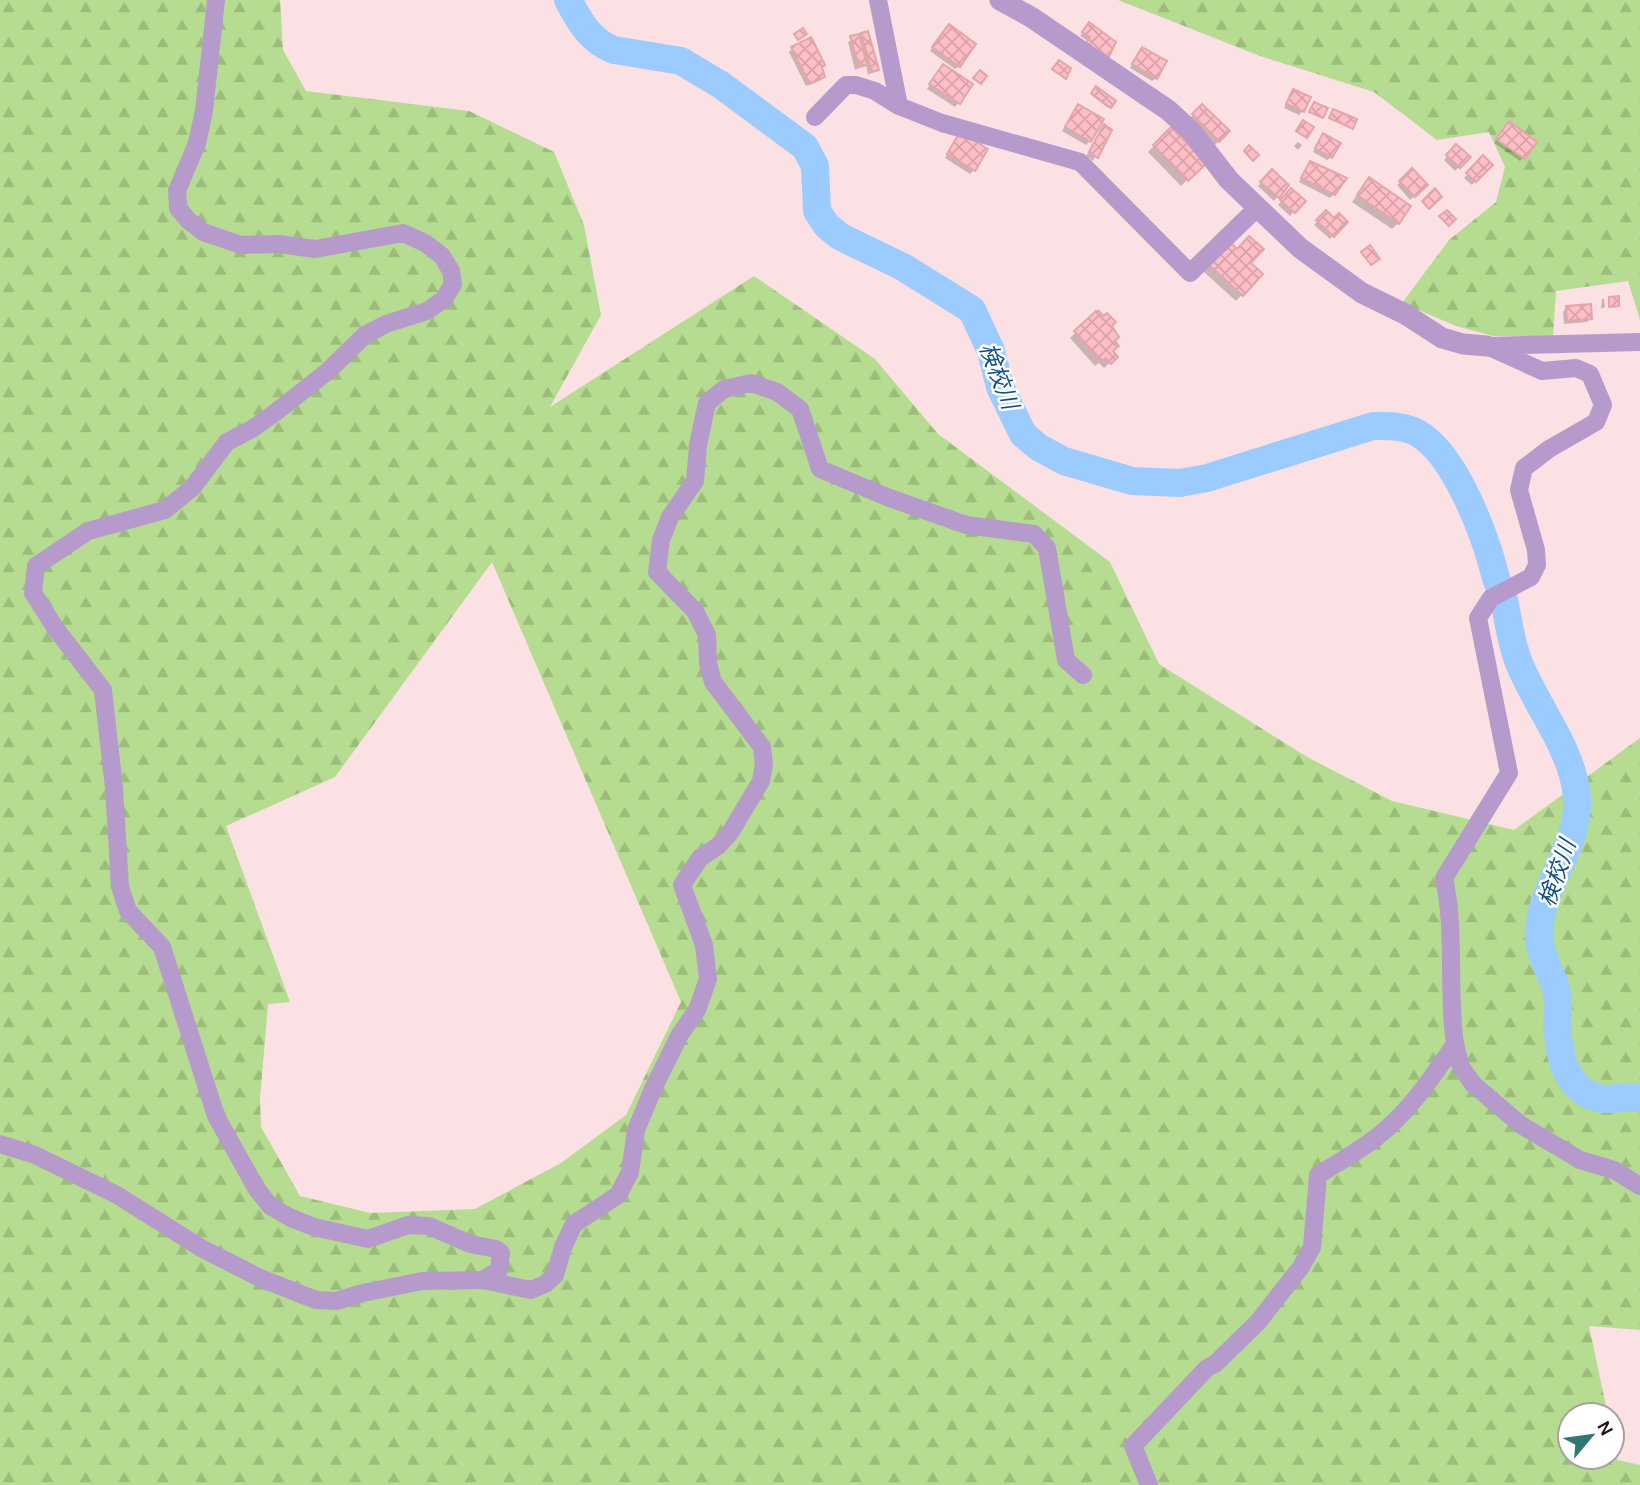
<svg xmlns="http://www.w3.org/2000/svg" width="1640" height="1485" viewBox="0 0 1640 1485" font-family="Karla,'Noto Sans JP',sans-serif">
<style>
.forest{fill:url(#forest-firs);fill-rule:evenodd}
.shadow{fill:#0003}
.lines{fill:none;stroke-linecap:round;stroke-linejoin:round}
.river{stroke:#9cccff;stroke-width:28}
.building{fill:url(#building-cross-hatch);stroke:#e3a6ad;stroke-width:2}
.minor{stroke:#b69acb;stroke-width:18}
.tertiary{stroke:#b69acb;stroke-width:21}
.labels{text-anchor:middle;stroke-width:5;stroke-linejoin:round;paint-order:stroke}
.water-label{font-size:23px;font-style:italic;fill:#0f4f87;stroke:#fff}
</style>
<defs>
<pattern id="forest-firs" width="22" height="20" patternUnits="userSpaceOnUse" patternTransform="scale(1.75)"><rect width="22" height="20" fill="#b5dc91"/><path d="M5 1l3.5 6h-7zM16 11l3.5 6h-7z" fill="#9cbc7c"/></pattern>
<pattern id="building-cross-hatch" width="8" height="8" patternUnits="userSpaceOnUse" patternTransform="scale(1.75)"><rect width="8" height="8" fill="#fdbec6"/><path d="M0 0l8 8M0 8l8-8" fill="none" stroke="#d9a2a9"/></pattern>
</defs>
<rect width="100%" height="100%" fill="#fbe1e3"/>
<path class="forest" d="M0,0H280L283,50L306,91L469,111L554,152L584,225L601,315L550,407L754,276L875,359L938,434L1110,562L1159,664L1307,757L1392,801L1514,830L1640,738V1330L1589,1326L1608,1415H1570V1457H1612V1436L1617,1460L1640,1465V1485H0ZM492,562L681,1002L626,1115L561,1163L475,1209L370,1213L300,1196L261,1127L260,1099L268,1004L290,1002L226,826L335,777Z
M1118,0H1640V320L1628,281L1556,291L1553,337L1493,336L1456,326L1402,303L1449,240L1496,202L1505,167L1489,132L1437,140L1374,92L1260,56Z"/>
<path class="shadow" d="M1086,28L1114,42L1088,41L1080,36Z
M945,30L959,66L955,69L930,51Z
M862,35L877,70L868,75L866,65L855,70L848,42Z
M792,49L821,68L823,76L819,80L806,86L789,52Z
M1139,53L1156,78L1152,81L1130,68Z
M939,70L971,85L955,107L927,89Z
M1096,88L1113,101L1108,108L1091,95Z
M1293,91L1303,111L1299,115L1284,108Z
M1078,106L1090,141L1086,145L1062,131Z
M1202,106L1228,131L1215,145L1189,119Z
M1332,112L1351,128L1329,119Z
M1505,127L1523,158L1520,161L1494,143Z
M1171,129L1204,163L1181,186L1148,152Z
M1101,130H1110L1093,161L1086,156Z
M960,134L974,170L970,174L945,158Z
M1320,139L1331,157L1327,160L1313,152Z
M1298,142L1302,145L1298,150L1294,146Z
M1456,146L1468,157L1455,171L1444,160Z
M1483,158L1491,165L1472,185L1464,178Z
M1307,167L1334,194L1330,198L1299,182Z
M1272,171L1287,186L1274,201L1258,186Z
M1412,171L1425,185L1410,200L1397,185Z
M1369,179L1398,223L1392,229L1352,202Z
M1291,190L1303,201L1290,216L1278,205Z
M1326,212L1334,220L1346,222L1330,239L1314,225Z
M1230,245L1261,274L1236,301L1204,272Z
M1602,299H1604L1605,307L1601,309Z
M1566,308L1590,319L1587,322L1564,324L1563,312Z
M1096,313L1110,326L1111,352L1116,357L1104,368L1099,363L1095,366L1070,338Z"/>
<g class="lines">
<path class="river" d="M568,0C580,22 590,41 614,50L681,61L721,85L805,147L815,166L817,211L827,226L841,237L903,267L972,310L991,351L1000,387L1023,434L1038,447L1064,461L1132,481L1180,483L1207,478L1373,426C1386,426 1398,425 1411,430C1448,444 1476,514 1488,550C1492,562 1494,574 1499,586
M1504,600C1509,624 1512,650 1523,672C1540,710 1569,747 1576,789C1585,842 1538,885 1539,937C1540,959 1555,977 1558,998C1559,1005 1557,1012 1557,1019C1558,1052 1564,1093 1603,1099C1615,1100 1628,1096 1640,1098"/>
</g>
<path class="building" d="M1089,22L1116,42L1107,61L1085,44L1090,37L1082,32Z
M949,24L976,44L960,67L932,47Z
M803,28L807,34L798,40L794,34Z
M868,31L879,70L872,72L861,33Z
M859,34L867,65L859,67L850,36Z
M811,37L825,65L822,67L825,77L810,84L791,47Z
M1142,47L1167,61L1157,79L1132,64Z
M1059,60L1071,68L1066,79L1052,69Z
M943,64L973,84L960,104L929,84Z
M980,70L987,76L981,84L973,78Z
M1096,86L1116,101L1111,108L1091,93Z
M1293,89L1311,97L1304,112L1286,104Z
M1314,102L1328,108L1323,118L1309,112Z
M1078,104L1104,119L1091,142L1065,127Z
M1202,104L1230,131L1219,142L1192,114Z
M1333,109L1357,119L1353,129L1329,118Z
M1303,120L1314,127L1307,138L1296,131Z
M1509,121L1537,142L1525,159L1496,139Z
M1104,124L1112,130L1098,158L1089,152Z
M1171,127L1207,163L1188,181L1153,145Z
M960,132L988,149L975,171L947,154Z
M1323,133L1341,143L1332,158L1315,148Z
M1456,144L1471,157L1460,168L1446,155Z
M1249,145L1259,155L1253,161L1244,151Z
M1483,155L1493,165L1476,182L1466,173Z
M1310,161L1347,178L1335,195L1301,178Z
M1412,168L1428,185L1415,197L1399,181Z
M1272,169L1289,185L1279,198L1260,182Z
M1369,177L1411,206L1399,224L1357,195Z
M1291,188L1306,201L1295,213L1280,200Z
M1435,188L1442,197L1429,209L1422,201Z
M1326,210L1334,218L1339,213L1348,222L1334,237L1316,220Z
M1447,210L1456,219L1449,226L1439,216Z
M1249,236L1264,249L1251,263L1263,274L1243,296L1209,265L1230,242L1237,249Z
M1370,245L1380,259L1371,265L1361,252Z
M1619,296V306L1609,307V297Z
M1591,304L1592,319L1567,321L1566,306Z
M1096,311H1099L1103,316L1107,313L1116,322L1112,326L1119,337L1115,341L1119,346L1113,351L1118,357L1111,364L1106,358L1102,362L1074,331Z"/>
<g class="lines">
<path class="minor" d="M216,0L204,111L197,143L177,191L178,208L188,220L203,232L241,245L279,244L315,249L403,233L425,243L442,256L451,271L453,284L444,299L427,311L386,324L365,335L328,371L276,412L252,429L227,442L192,488L165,510L88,531L36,566L33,593L56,629L103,690L114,788L120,887L128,911L162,947L216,1116L256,1188L270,1206L291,1218L314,1227L368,1239L408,1225L429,1226L470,1244L496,1249L501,1253L499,1270L483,1280
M878,0L899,106
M815,117L846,85H856L875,91L899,106L942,123L1080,162L1190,273L1258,207
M1491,346L1640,342
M1455,1044L1461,1067L1473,1084L1521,1125L1580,1160L1614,1170L1640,1186
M0,1144L35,1155L84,1179L117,1195L201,1248L260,1278L316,1300L336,1301L363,1293L422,1281L483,1280L531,1290L545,1284L555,1275L563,1247L574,1224L618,1195L630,1172L636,1130L653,1089L679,1036L697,1010L708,979L704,945L682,885L700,858L718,846L730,833L761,781L764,764L762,747L713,682L708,663L707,635L695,611L657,572L661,540L670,517L695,481L698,445L707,403L724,389L751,383L777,392L800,409L820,469L887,497L966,525L1034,534L1047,548L1066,660L1083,675
M1149,1485L1133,1446L1207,1368L1215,1364L1258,1322L1301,1267L1312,1247L1318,1175C1338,1162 1360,1151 1378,1136C1410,1111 1432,1077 1455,1044C1447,989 1456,933 1444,878L1509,773L1478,618L1491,598L1531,577L1537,565L1536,550L1519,490L1524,468L1549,449L1596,422L1603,405L1590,374L1576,368L1542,371L1487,346"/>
<path class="tertiary" d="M1000,0L1031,17L1168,110L1191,131L1229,180L1300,248L1362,293L1405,314L1442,338L1463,344L1487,346"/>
</g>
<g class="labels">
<g class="water-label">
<text transform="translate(999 376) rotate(69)" y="8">検校川</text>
<text transform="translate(1557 873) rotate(-71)" y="8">検校川</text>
</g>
</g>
<g transform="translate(1591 1436) rotate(61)"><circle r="33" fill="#ffffff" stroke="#a9a0a1" stroke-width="2"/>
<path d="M0-5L12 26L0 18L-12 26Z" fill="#2f7874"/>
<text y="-10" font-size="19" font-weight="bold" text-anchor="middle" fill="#271115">N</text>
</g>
</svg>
